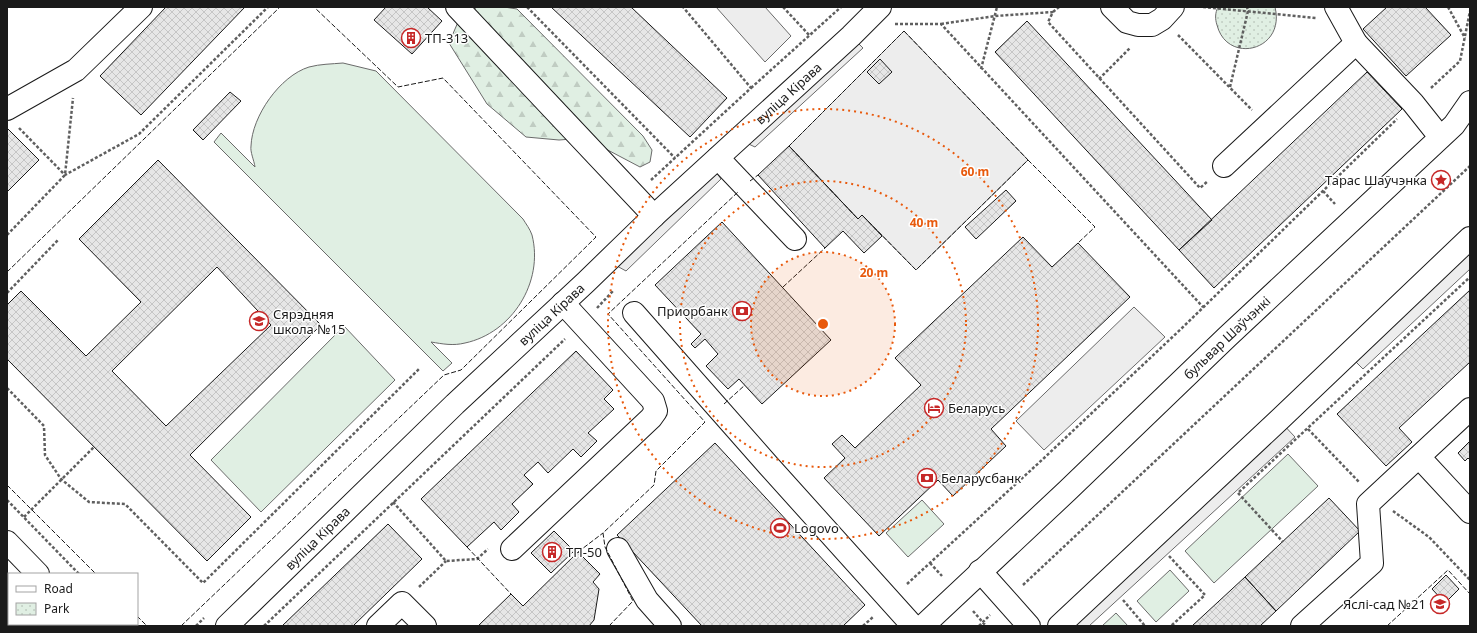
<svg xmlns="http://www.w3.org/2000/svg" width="1477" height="633" viewBox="0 0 1477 633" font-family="'Noto Sans',sans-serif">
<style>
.grass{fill:#e0efe3;stroke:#6a6a6a}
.forest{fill:url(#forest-firs);stroke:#6a6a6a}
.park{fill:url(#park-dots);stroke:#6a6a6a}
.parking{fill:#ededed;stroke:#6a6a6a}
.building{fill:url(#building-cross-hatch);stroke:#1a1a1a;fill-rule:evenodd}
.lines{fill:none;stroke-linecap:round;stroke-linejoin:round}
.minor-casing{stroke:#1a1a1a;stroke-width:24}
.major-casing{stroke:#1a1a1a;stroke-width:24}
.path{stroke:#5f5f5f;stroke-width:2.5;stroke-dasharray:3 2;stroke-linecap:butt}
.minor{stroke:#fff;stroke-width:22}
.major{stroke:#fff;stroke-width:22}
.fence{stroke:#1a1a1a;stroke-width:1;stroke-dasharray:5 2;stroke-linecap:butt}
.ring{fill:none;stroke:#e8590c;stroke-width:2;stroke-dasharray:2 4}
.labels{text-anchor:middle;stroke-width:3;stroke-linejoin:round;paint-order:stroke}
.poi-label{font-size:13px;fill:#1a1a1a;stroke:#fff;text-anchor:start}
.street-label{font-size:13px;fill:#1a1a1a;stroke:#fff}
.centre{fill:#e8590c;stroke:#fff;stroke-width:2}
.ring-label{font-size:12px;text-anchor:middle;font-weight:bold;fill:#e8590c;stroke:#fff;stroke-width:3;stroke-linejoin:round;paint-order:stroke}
</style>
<defs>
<pattern id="forest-firs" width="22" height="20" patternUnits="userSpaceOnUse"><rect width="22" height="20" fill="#e0efe3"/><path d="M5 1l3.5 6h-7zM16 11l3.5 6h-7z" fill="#c0ccc2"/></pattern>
<pattern id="park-dots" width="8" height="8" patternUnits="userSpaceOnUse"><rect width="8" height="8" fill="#e0efe3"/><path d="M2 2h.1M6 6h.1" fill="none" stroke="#c0ccc2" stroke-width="1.8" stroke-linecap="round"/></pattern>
<pattern id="building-cross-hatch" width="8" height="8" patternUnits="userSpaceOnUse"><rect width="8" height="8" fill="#e6e6e6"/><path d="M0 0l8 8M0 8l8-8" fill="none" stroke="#c5c5c5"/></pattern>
</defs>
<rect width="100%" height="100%" fill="#fff"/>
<path class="grass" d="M343,63L376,71L523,219C526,224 530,229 532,235C544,282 512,333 465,343C453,346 443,344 431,342L452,363L443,371L214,142L221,133L255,167C254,160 250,152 251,146C252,116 280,76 309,67C320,64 332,64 343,63Z
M344,326L395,380L261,512L211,460Z
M1288,454L1318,486L1214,583L1185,551Z
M922,500L944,524L908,557L886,533Z
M1170,570L1189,591L1156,622L1137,601Z
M1116,613L1128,626H1102Z"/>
<path class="forest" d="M477,7H504L517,9L643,136L652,150L650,162L640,167L585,138L559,140L526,137L487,104L449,43L458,22Z"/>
<path class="park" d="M1218,7H1275C1286,51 1227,65 1217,25C1215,19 1215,13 1218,7Z"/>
<path class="parking" d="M716,7H765L791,36L765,62Z
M904,31L1028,160L916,270L862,215L858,219L789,146Z
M851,36L863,48L755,147L738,139Z
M711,164L721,179L626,271L608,261Z
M1470,238V269L1363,369L1348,354Z
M1134,307L1165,337L1044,450L1016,421Z
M1279,420L1295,437L1089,626H1073Z"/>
<path class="building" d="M166,7H245L141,115L100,76Z
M386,7H427L442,21L412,54L374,20Z
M551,7H631L727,98L690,137Z
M1387,7H1425L1451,35L1406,76L1363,29Z
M1027,21L1212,220L1179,250L995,52Z
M880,59L892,72L879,84L867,72Z
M1367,72L1402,109L1214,288L1179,250Z
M230,92L241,101L203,140L193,130Z
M7,128L39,160L7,192Z
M789,146L858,219L862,215L882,236L864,253L843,231L825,248L758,175Z
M158,160L321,325L190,455L251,517L207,561L7,359V305L21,291L86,356L141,302L79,239ZM217,267L271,325L166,426L112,371Z
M1006,190L1016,201L976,239L965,227Z
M722,222L831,340L762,404L739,379L728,389L706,366L718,354L705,339L695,348L691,344L701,334L655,285Z
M1023,237L1052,267L1078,243L1130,297L991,429L1006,446L953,496L938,480L879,536L824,478L845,458L832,444L842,435L855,448L921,385L895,358Z
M1470,290V362L1399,428L1412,442L1386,466L1337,414Z
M576,351L613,390L604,399L614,409L588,433L597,441L581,457L573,449L548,473L538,462L524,475L533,484L512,504L519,512L501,530L494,522L467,547L421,499Z
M1470,441V460L1468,458L1465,461L1458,453Z
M715,443L865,605L843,626H702L617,535Z
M1329,498L1360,531L1276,611L1245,577Z
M388,524L422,559L353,626H282Z
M554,531L574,551L551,573L531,553Z
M578,552L600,574L593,582L599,589L594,620L589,626H478L511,594L523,606Z
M1446,575L1459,589L1445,603L1432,589Z
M1245,577L1276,611L1260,626H1192Z"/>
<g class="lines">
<defs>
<g id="minor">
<path d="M457,7L654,216"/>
<path d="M1112,7L1127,22L1138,25H1152L1162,19L1173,7"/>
<path d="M1336,7L1356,43L1413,103L1440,137"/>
<path d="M7,109L76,70L141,7"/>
<path d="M718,158L795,239"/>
<path d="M1224,166L1356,43"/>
<path d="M634,313L768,465L913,626"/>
<path d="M1419,457L1470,512"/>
<path d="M7,542L38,574"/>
<path d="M512,549L651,418L656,411L653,401L563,303"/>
<path d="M618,549L647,600L670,626"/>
<path d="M980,571L1029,626"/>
<path d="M86,624L88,626"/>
<path id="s1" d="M227,626L455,404L586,282L654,216L851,36L880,7"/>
<path d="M378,626L402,603L425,626"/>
<path d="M1302,626L1372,563L1368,504L1470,409"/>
</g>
<g id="major">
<path id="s2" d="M923,626L1067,491L1227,337L1454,125L1470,102"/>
<path d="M1059,626L1279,420L1470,238"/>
</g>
</defs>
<use href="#minor" class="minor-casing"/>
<use href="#major" class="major-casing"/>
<path class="path" d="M527,7L675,158
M783,7L810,36
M1203,7L1316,18
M1448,7L1465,38
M1053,12L1059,7
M895,24H941L1203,307
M941,24L995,16L1053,12L1048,22L1200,188L1208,181
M1178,35L1252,110
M981,69L997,7
M1099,79L1130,48
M1230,87L1248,11L1247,7
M751,88L841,7
M1431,88L1460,61L1470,11
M19,128L65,175L139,134L268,7
M651,180L751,88L683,7
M1323,191L1335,204
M7,235L65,175L73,98
M7,293L58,240
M597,308L613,291
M7,388L44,426L45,455L61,479L89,502L125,504L203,583L420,368
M1308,429L1359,482
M1239,492L1470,277
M1238,493L1283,542
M7,500L79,574
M393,502L446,561L477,559L488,549
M1393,511L1429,537L1470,580
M24,517L94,447
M1169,556L1205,595L1171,626
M930,563L942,576
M907,584L1043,459L1182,328L1397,119
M1023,585L1470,166
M419,587L446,561
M1123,600L1145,626
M7,603L9,605
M973,611L986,626
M28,624L29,626
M127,624L129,626
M196,626L204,618
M264,626L565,339
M863,626L873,617
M979,626L990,615"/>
<use href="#minor" class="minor"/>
<use href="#major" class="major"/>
<path class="fence" d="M904,31L1028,160L916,270L862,215L858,219L789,146Z
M1028,160L1095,227L1078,243
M750,181L758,175
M7,272L280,7
M783,287L825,248
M724,404L745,385
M7,485L96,574
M467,547L511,594
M578,552L603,533
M137,616L147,626
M181,626L444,375L461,370L596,237L443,78L398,87L314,7
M609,626L633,601L605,547L603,533L654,485L656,471L705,422L608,314L738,192
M1387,626L1448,570L1470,594"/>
</g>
<circle cx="823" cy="324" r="72" fill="#e8590c" fill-opacity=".12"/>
<g class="ring">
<circle cx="823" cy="324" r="72"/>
<circle cx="823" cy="324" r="143"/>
<circle cx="823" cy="324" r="215"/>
</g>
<defs>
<symbol id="building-ring" viewBox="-11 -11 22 22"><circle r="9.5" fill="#fff" stroke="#c62828" stroke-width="1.5"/><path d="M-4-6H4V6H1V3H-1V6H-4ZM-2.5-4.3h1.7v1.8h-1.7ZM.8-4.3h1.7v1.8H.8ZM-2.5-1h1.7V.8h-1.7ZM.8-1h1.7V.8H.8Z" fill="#c62828"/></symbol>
<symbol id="sight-ring" viewBox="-11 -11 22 22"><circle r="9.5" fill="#fff" stroke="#c62828" stroke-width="1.5"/><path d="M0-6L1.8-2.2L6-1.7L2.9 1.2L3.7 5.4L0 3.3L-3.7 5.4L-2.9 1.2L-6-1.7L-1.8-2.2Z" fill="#c62828"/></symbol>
<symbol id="bank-ring" viewBox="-11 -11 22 22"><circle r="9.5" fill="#fff" stroke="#c62828" stroke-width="1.5"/><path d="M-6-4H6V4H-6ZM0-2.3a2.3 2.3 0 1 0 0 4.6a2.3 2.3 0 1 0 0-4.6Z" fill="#c62828"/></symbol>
<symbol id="school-ring" viewBox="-11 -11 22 22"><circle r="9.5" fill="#fff" stroke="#c62828" stroke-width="1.5"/><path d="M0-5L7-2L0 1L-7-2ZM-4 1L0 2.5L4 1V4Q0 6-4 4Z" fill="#c62828"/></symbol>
<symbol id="hotel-ring" viewBox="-11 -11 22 22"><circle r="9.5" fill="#fff" stroke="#c62828" stroke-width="1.5"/><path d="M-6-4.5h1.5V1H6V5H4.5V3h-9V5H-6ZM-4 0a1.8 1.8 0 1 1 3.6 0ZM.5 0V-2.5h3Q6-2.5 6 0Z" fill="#c62828"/></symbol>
<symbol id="stadium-ring" viewBox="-11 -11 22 22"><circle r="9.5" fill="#fff" stroke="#c62828" stroke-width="1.5"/><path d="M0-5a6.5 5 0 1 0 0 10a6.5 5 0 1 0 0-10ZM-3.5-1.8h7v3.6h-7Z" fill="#c62828"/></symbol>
</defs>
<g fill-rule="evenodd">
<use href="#building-ring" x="400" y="27" width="22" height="22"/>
<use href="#sight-ring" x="1430" y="169" width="22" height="22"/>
<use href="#bank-ring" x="731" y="300" width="22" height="22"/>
<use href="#school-ring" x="248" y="310" width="22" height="22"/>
<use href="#hotel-ring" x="923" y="397" width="22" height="22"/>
<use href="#bank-ring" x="916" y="467" width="22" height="22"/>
<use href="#stadium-ring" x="769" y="517" width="22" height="22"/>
<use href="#building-ring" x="541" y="541" width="22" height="22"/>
<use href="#school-ring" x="1429" y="593" width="22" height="22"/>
</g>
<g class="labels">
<g class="poi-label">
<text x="425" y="43">ТП-313</text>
<text x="1427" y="185" text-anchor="end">Тарас Шаўчэнка</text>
<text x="728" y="316" text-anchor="end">Приорбанк</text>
<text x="273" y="319">Сярэдняя<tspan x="273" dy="15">школа №15</tspan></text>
<text x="948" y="413">Беларусь</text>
<text x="941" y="483">Беларусбанк</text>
<text x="794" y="533">Logovo</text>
<text x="566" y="557">ТП-50</text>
<text x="1426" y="609" text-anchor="end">Яслі-сад №21</text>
</g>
<g class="street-label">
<text dy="5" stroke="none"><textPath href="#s1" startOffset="774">вуліца Кірава</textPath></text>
<text dy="5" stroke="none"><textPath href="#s1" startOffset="450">вуліца Кірава</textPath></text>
<text dy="5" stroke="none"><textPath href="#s2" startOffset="419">бульвар Шаўчэнкі</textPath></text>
<text dy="5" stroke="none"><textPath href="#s1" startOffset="126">вуліца Кірава</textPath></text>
</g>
</g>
<circle cx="823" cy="324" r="6" class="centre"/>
<g class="ring-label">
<text x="975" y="176">60 m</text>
<text x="924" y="227">40 m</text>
<text x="874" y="277">20 m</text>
</g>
<rect width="1477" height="633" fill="none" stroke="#1a1a1a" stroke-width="16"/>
<rect x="8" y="573" width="130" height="52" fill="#ffffff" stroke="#a3a3a3"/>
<rect x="16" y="586" width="20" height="6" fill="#ffffff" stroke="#a3a3a3"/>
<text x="44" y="593" font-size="12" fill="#1a1a1a">Road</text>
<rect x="16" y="603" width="20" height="12" fill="url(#park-dots)" stroke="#a3a3a3"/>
<text x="44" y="613" font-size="12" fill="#1a1a1a">Park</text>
</svg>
